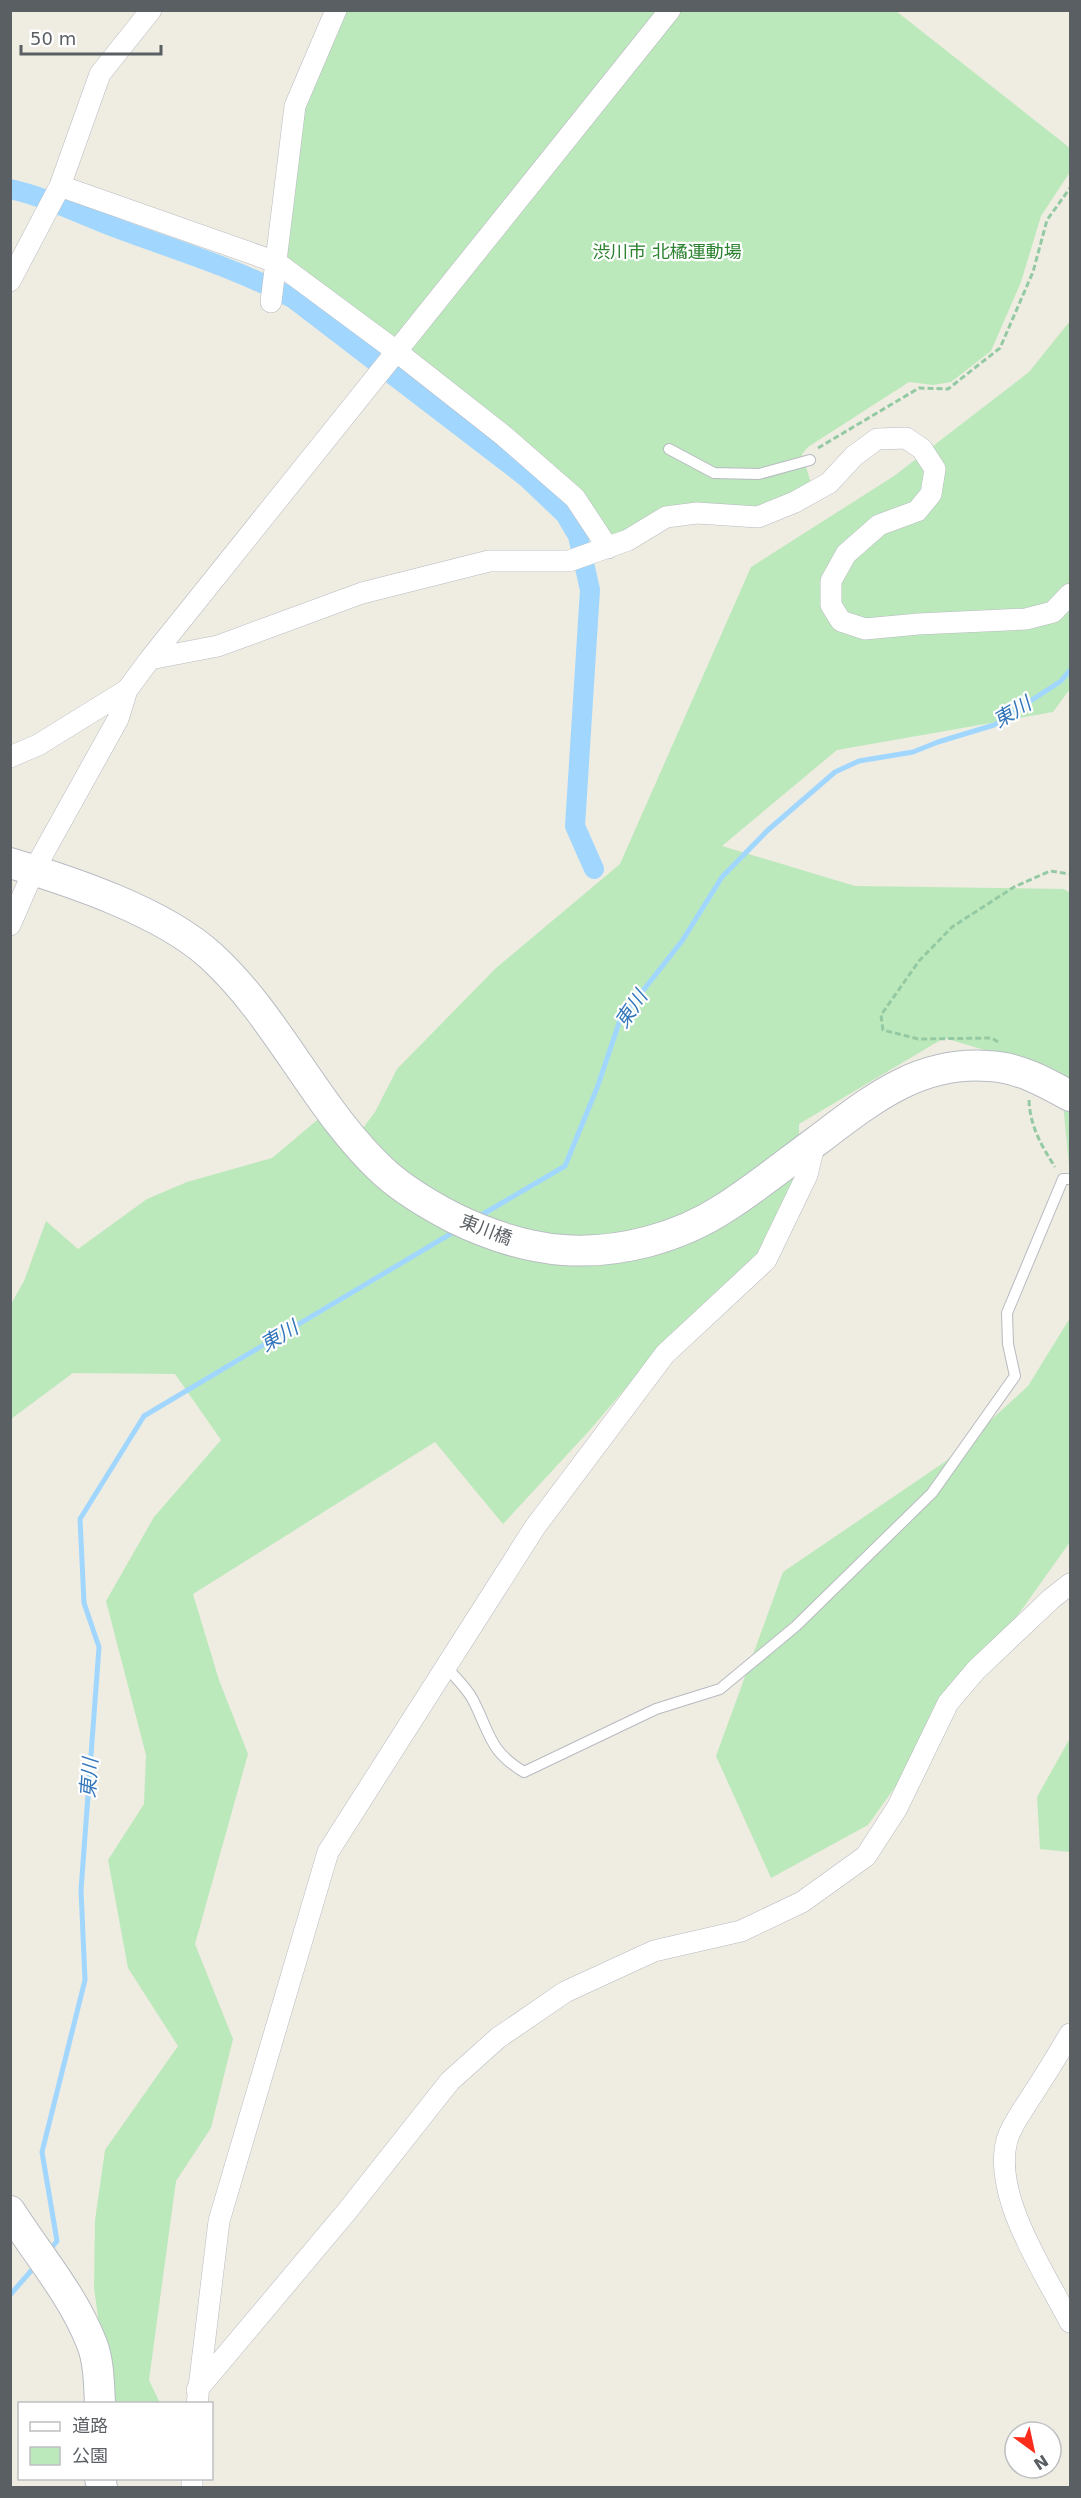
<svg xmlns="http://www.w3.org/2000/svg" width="1081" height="2498" viewBox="0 0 1081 2498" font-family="'DejaVu Sans','Noto Sans JP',sans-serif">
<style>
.green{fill:#bce9bb}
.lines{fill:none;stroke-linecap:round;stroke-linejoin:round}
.stream{stroke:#a1d7ff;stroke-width:5}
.canal{stroke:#a1d7ff;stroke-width:20}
.lane-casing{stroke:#b7bac0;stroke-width:12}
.street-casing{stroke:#b7bac0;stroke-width:22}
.secondary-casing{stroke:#b7bcc2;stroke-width:32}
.path{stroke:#94caa3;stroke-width:3;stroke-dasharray:6 3;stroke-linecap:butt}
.lane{stroke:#fff;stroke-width:10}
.street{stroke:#fff;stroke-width:21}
.secondary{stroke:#fff;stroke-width:30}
.labels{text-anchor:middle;stroke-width:4.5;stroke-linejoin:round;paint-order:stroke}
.park-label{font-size:18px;fill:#2b822f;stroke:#fff}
.street-label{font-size:18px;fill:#5a5f64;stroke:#fff}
.water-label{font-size:20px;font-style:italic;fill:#3477bb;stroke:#fff}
</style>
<rect width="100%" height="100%" fill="#efece2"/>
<path class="green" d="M342,11H896L1070,148V172L1041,216L1021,282L991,351L951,382L933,385L909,382L808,447L802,454L811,483L753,512L705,507L618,537H606L284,259L298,123Z
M1070,321V689L1053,712L837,750L722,846L855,886L1064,889L1070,893V1176L1060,1072L944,1038L799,1124V1187L764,1256L661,1347L589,1431L503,1524L435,1442L193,1594L219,1680L248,1754L195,1944L233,2039L211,2128L176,2181L149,2380L160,2403H110L94,2288L95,2220L105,2150L178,2046L128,1968L108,1860L144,1804L146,1755L106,1601L154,1517L221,1440L175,1374L73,1373L11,1419V1304L24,1281L46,1221L78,1249L147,1199L187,1182L272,1158L322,1116L360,1132L375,1112L397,1069L496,968L620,864L751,567L894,476L1029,372Z
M1070,1318V1542L868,1825L771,1878L716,1756L783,1572L946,1461L1028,1386Z
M1070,1738V1852L1040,1849L1037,1797Z"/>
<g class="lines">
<path class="stream" d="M478,1217L565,1166L597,1088L620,1020L682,941L722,877L768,830L835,772L859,761L913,752L938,742L994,725L1061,681L1070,670
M49,2251L57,2241L42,2152L85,1980L81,1890L99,1647L84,1603L80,1519L144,1416L457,1230
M10,2295L37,2264"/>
<path class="canal" d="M10,189C47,197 84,216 119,229C178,251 238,269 294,299L526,477L565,514L578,536L590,590L575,826L594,869"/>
<defs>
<path id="lane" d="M669,449L714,473L759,474L810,460
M446,1667C455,1677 467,1688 473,1700C490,1733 489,1751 524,1772L656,1709L720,1689L796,1626L932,1493L1015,1376L1008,1344L1007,1313L1063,1179H1070"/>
<path id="street" d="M60,186L276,262L396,351L504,436L575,498L608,548
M10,281L60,186L100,74L151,10
M271,302L295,106L336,10
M150,659L218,646L362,593L489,561H569L628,540L666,517L697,513L758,517L795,502L829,483L854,456L877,439L906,438L922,449L935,469L931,494L917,511L879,525L846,554L831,581V605L841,621L865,629L918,624L1026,619L1053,612L1070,594
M10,757L38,745L127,690
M10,925L34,870L118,719L127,690L150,659L670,10
M1070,2034C1057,2056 1043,2079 1029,2100C1021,2113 1011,2126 1007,2140C992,2196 1045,2273 1070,2322
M197,2390L348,2210L450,2081L498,2038L565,1992L654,1951L741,1931L802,1902L866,1856L897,1808L948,1703L976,1670L1051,1599L1070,1584
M197,2404L219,2221L328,1852L535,1527L665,1354L766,1260L807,1175L815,1142
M192,2488V2478"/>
<path id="secondary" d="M10,863C73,882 163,912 211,956C279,1018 317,1111 385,1173C405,1191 431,1206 454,1218C489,1235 524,1247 563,1250C619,1254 679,1238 726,1207C757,1187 788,1162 818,1140C871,1100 918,1061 988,1066C1018,1067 1045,1082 1070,1096
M10,2211C38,2255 73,2295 92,2344C99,2362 99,2385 100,2404
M100,2478L102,2488"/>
</defs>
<use href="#lane" class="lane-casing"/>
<use href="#street" class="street-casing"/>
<use href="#secondary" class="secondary-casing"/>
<path class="path" d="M818,448L919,388L948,389L1000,348L1033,272L1047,220L1070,188
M998,1042L992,1038L918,1039L883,1030L881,1015L919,961L952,927L1014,887L1050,871L1070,874
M1029,1100C1030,1126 1041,1145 1055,1167"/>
<use href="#lane" class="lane"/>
<use href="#street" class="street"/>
<use href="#secondary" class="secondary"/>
</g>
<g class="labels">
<g class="park-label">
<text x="667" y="258">渋川市 北橘運動場</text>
</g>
<g class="street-label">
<text transform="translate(486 1230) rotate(21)" y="6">東川橋</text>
</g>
<g class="water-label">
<text transform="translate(1012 712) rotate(-31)" y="7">東川</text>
<text transform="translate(631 1009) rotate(-56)" y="7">東川</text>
<text transform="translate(279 1336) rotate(-31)" y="7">東川</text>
<text transform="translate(89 1778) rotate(-86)" y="7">東川</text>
</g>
</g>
<rect width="1081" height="2498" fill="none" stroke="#5a5f64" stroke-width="24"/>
<rect x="18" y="2402" width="195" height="78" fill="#ffffff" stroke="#bdbfc1" stroke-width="1.5"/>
<rect x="30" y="2422" width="30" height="9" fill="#ffffff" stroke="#bdbfc1" stroke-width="1.5"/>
<text x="72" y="2432" font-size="18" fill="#5a5f64">道路</text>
<rect x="30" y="2447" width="30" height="18" fill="#bce9bb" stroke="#bdbfc1" stroke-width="1.5"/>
<text x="72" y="2462" font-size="18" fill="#5a5f64">公園</text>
<g transform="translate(1033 2450) rotate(147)"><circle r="28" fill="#ffffff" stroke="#bdbfc1" stroke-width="1.5"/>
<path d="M0-4.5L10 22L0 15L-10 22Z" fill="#fa2c1c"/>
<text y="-9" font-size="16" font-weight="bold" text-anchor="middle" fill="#5a5f64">N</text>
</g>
<path d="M21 45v9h140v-9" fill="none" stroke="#5a5f64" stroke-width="3"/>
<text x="30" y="45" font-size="18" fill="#5a5f64" stroke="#ffffff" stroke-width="4.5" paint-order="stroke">50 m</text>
</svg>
